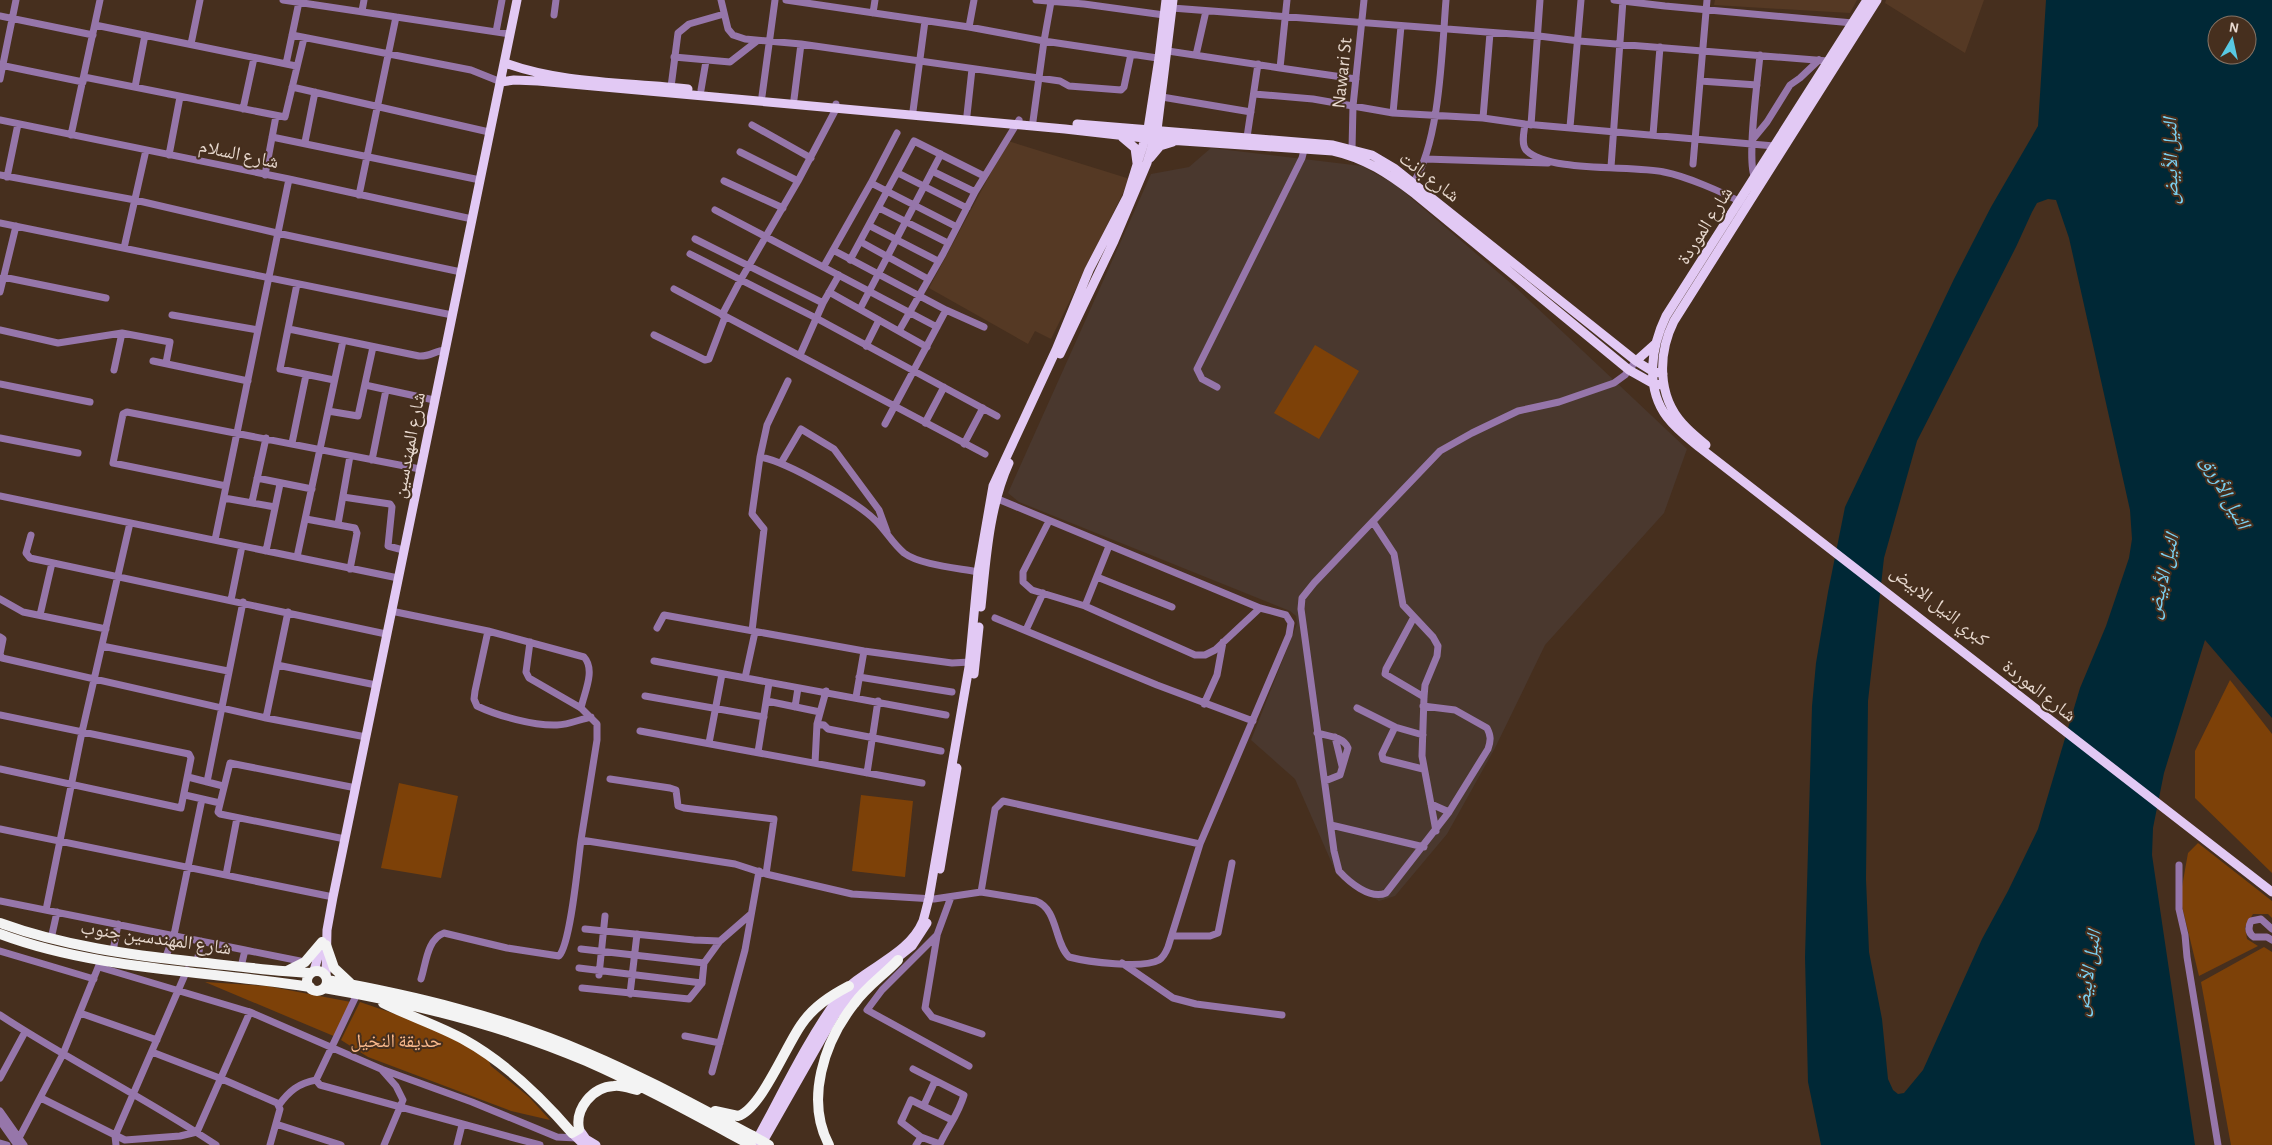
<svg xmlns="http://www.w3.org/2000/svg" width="2272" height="1145" viewBox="0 0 2272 1145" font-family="'Alegreya Sans','Noto Naskh Arabic',sans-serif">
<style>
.built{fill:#553924}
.medical{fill:#4a382e}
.green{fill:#7d4108}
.water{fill:#002836;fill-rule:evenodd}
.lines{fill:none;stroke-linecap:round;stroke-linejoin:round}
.minor{stroke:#9676aa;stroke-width:7}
.major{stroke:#e2c9f4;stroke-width:9}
.highway{stroke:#f3f3f3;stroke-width:10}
.highway-bridge{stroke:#f3f3f3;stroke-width:10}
.labels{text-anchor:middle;stroke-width:4;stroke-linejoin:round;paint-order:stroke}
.street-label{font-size:19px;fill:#e7d8ce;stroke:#462f1e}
.park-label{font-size:19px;fill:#fbba8d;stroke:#462f1e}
.water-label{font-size:20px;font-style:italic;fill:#7bd1f2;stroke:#462f1e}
</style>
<rect width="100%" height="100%" fill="#462f1e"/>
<path class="built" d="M1715,0H1857L1850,13L1714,5Z
M1886,0H1984L1965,53L1885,3Z
M1008,141L1130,179L1051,339L1035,331L1028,344L929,288Z"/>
<path class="medical" d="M1211,148L1362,166L1396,185L1514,286L1687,449L1664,513L1545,645L1495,748L1447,834L1395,896L1379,901L1337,875L1295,779L1251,740L1297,624L1296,616L1290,611L1019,502L1008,493L1151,174L1189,167Z"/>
<path class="green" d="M1315,345L1359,371L1319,439L1274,413Z
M2230,680L2272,734V873L2195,798V751Z
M399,783L458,796L441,878L381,868Z
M861,795L913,801L905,877L852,871Z
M2198,843L2272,901V918L2268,914H2253L2245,927L2247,939L2258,946L2199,976L2180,898L2188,853Z
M2264,947L2272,952V1145H2231L2201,982Z
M205,982L267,986L351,1002L336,1037Z
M360,1002L430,1026L487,1057L491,1066L529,1097L550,1120L511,1111L368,1057L341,1040Z"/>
<path class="water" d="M2046,0H2272V718L2205,640L2164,773L2153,828L2152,855L2195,1145H1821L1808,1082L1805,957L1812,706L1816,663L1828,592L1845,507L1954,279L1991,207L2038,126ZM2217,25H2247V55H2217ZM2048,199L2056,200L2069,238L2130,510L2132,539L2129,558L2106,626L2080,688L2038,829L2008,891L1982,939L1923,1070L1904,1093L1898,1094L1893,1090L1888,1079L1882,1019L1869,952L1866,879L1868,701L1884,558L1917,441L2016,247L2032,212L2037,203Z"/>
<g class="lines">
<path class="minor" d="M283,0L510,34
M721,0L728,29L733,35L745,39L801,44L1060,81L1069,86L1121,90L1124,87L1131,54
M786,0L969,27L1044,41L1051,2
M1036,0L1084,4L1164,15
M1287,0L1280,68L1356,79
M1614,0L1665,6L1853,23
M1172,8L1539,36L1579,41L1828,61
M362,11L364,0
M873,13L875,0
M554,15L556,0
M0,16L93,35
M95,25L296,66
M969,27L974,0
M496,32L502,0
M292,35L471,70L501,82
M191,44L200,0
M1168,51L1280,68
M1196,55L1206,11
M674,57L730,62L757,41
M286,64L299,2
M0,65L83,82
M84,77L285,117L304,38
M0,79L16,0
M1700,81L1757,85
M135,87L145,35
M292,87L489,132
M671,87L678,33L689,24L724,14
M701,90L706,61
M1254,94L1313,99L1393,113L1483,118L1525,124L1774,146
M762,96L775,0
M1162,97L1251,112
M794,99L801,44
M243,109L254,58
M913,111L925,21
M1393,113L1401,26
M967,115L972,69
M1483,118L1490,33
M0,120L289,179L472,219
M1033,121L1044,41L1164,59
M1525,124C1524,132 1521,144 1526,150C1549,173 1632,165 1664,172C1685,176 1723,192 1742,203
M752,125L811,158
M1531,125L1540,0
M1570,127L1581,0
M71,135L100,0
M1653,135L1660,47
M272,137L480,180
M1247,137L1258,64
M1753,139L1767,122L1790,85L1800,78L1819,60
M305,142L315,92
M1352,149L1353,106L1364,0
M740,152L798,181
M169,155L180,97
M1425,159L1548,163
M1693,164L1707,0
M1611,167L1623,0
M932,171L975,192
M898,173L967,208
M0,175L135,200L277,233L461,272
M265,175L276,116
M7,177L18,124
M1755,178C1746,163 1758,78 1760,55
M724,181L783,208
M871,183L957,227
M1413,183C1440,143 1442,49 1446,0
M359,195L396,17
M879,208L948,243
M715,210L937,327
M0,223L452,315
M870,226L938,261
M695,239L823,303
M861,242L928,279
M124,248L146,150
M833,250L946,310L984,327
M690,254L816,318L997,416
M850,260L914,141L984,176
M824,266L871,183L897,133
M3,277L106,298
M297,284L280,369L334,380
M674,289L985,454
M0,292L16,226
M829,292L927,347
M860,309L941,154
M172,315L258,330
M722,315L740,281L798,181L836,109V104
M289,329L419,356C429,357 435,351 445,350
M0,330L58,343L122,333
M899,331L943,254L975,192L1019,120
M654,335L705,360L709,359L725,317
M866,346L879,320
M800,355L823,303L839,275
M153,361L248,381
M114,370L122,333L170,342L166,363
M0,384L90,402
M365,385L434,400
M1217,387L1202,379L1197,369L1302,158L1305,146
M328,411L358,416L373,347
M925,423L944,387
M885,424L946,310
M0,438L78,453
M292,443L306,375
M964,444L983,408
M760,457C786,461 857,502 876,521C886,531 893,544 904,553C920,565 958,568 978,572
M372,460L386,390
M781,463L801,429L834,449L879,510L887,532
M257,478L312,489
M226,486L113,463L123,414L127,412L420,469
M0,496L398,578
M343,497L390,504L392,507L388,546L403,550
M224,498L275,507
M252,502L266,438
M306,519L355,528L357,533L350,569
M1049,521L1023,572V582L1032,590L1085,606L1195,655H1205L1215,650L1260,608
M1373,522L1394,554L1403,605L1433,637L1438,646L1437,656L1425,685L1424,697L1422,756L1436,831
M338,524L350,456
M31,535L26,553L30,558L386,634
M215,540L289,179
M266,551L280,484
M297,557L343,341
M1097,577L1172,607
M0,599L23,612L106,629
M231,600L242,546
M1085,606L1109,546
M391,611L488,631L584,657C596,670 584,693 581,708
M40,615L52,563
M1414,617L1386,669L1385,674L1424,697
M995,618L1157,685L1253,721
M657,628L664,615L864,651L952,663L970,662
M1026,630L1043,593
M488,631L475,691L474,699L477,706C498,716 534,726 557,725C568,725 581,719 591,717
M752,631L764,529L752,514L760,457L767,425L788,381
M0,637L3,639L0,654L2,658L266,718L366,737
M530,642L526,672L529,678L581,708L597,724V740L581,840L735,864L766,874L852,894L934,899L981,892L995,809L1003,801L1200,844
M102,646L228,671
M654,661L946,715
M277,665L376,685
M859,677L952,692
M745,678L755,632
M645,696L764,717
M856,697L864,651
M767,701L820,712
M1204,704L1217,675L1223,642
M1423,706L1455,710L1487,728C1491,736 1491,740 1488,749L1449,812
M795,707L798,688
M1357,708L1395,727L1382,754L1383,759L1423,769
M0,715L189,754L191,758L181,808L0,769
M266,718L288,612
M817,724L824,725L828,729L941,751
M1395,727L1423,735
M640,731L922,783
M1317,733C1328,736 1344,737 1348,748L1340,775L1325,781
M1335,737L1342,766
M709,743L722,674
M758,752L769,683
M815,763L817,724L826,691
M867,773L878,701
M188,777L223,786
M610,779L670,788L676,790L678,806L684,808L774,819L766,874
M207,782L243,602
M185,795L220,803
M1431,804L1449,812L1386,893C1370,900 1349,882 1339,871L1334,851L1301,609L1302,598L1314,583L1440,451L1472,433L1518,411L1559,402L1614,383L1625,375L1636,361
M1331,825L1424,847
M0,829L333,897
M345,839L220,814L218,812L230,763L356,788
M2179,865V909L2185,935L2187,957L2218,1145
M226,875L237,818
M981,892L1036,901C1058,909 1054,942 1069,957C1088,962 1143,969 1159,960C1164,957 1166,952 1168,947L1200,844L1289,635L1291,623L1286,615L1260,608L993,497
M951,897L937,935L882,990L867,1010L969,1066
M0,901L245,950L241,967
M46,910L82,732L130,523
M585,929L694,940L720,941L751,914
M2272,929L2261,919L2251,921C2248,927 2248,933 2254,937H2267L2272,940
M937,936L925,1008L932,1017L982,1034
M1172,936H1210L1218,933L1232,863
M51,939L57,912
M581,949L704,963L720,941
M245,950L305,962
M0,951L94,979
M113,951L118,924
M165,959L174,935L202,799
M197,962L201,941
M1122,963L1173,998L1196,1004L1282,1015
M99,967L250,1012L381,1069L472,1102L557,1137L576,1138
M579,968L702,983L704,963
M599,975L605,916
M421,979C426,964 427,939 444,933L507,948L559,956C571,943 578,861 581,840
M582,988L689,999L702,983
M357,994L318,1076L316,1080L320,1085L540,1145
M630,994L637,934
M80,1013L157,1040
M0,1015C70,1061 146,1098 216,1145
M685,1036L720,1043
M152,1052L222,1079L277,1103L280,1109L270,1145
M381,1069L396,1086L403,1100L384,1145
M913,1069L964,1095C959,1113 948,1127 940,1144L921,1137L901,1122L911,1100L952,1120
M712,1072L745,950L759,871
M0,1078L25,1032
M41,1098L125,1140L180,1136L197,1132L250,1012
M279,1105C289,1091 299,1083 316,1080
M924,1105L935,1081
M0,1111L24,1145
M0,1121L17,1145
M276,1124L341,1145
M19,1138L63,1054L99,965
M0,1143L7,1145
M116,1145L115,1136L187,970
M457,1145L462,1125
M916,1145L921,1137"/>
<path class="major" d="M1867,0L1666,316C1651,347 1645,388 1667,417C1676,429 1688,438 1699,447L2272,892
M505,63C562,84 628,82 688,89
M501,82L514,80L538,81L1065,129L1153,139L1333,151C1365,158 1389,174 1415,194L1629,370L1654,384L1664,385
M1077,124L1333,145L1372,155L1394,168L1636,361L1652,371L1663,374
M1122,137L1135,148L1137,163
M1150,158L1160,146L1173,142
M1060,354L1114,241L1147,163L1157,130L1173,0
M1636,361L1655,344
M1706,445C1698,438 1690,432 1683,424C1657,396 1658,353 1674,321L1877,0
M981,607C986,560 989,507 1009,463
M974,674L979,627
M940,869L957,768
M314,971L322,942
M326,977L327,930L333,897L517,0
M579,1129L586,1139L596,1145
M572,1133L584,1145
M755,1143C781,1096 807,1040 839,997C862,968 908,957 923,921C925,914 927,906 929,898L969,667L978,572L993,486L1056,350L1089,270L1127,197L1148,129L1159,58L1166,0
M761,1145L835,1015L852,994L912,946L927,923"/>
<path class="highway" d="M0,923C63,946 131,955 197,962C235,966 273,971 311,973
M0,934C95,970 209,971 310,987
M326,945L334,968L350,983
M287,971L305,962L322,942
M307 981a10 10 0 1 1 20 0a10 10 0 1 1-20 0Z
M327,980C416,996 503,1017 587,1053C644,1077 698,1107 753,1136
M324,988C413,1003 502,1025 586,1061C643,1086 697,1116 751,1145
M383,1003C409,1016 437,1025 463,1039C505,1062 541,1097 572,1133L579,1129C575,1109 592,1087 614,1086C621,1085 629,1088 637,1090
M715,1111L738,1116C761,1109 786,1046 801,1025C813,1007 830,996 849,986
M829,1145C805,1100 824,1042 854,1004C866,987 884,975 898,960"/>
<path class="highway-bridge" d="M753,1136L769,1145"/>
</g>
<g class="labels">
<g class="street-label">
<text transform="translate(1341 73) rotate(-84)" y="7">Nawari St</text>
<text transform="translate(239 153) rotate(12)" y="7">شارع السلام</text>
<text transform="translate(1430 176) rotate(37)" y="7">شارع بانت</text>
<text transform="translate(1704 225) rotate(-58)" y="7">شارع الموردة</text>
<text transform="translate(408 445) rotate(-79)" y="7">شارع المهندسين</text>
<text transform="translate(1940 605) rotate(38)" y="7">كبري النيل الابيض</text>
<text transform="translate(2040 690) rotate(38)" y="7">شارع الموردة</text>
<text transform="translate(156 937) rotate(8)" y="7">شارع المهندسين جنوب</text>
</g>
<g class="park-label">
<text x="396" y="1047">حديقة النخيل</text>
</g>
<g class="water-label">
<text transform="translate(2170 161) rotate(-91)" y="7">النيل الأبيض</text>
<text transform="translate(2226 492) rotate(61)" y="7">النيل الأزرق</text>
<text transform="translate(2162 576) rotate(-77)" y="7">النيل الأبيض</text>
<text transform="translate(2087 973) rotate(-81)" y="7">النيل الأبيض</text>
</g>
</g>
<g transform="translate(2232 40) rotate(9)"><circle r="24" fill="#462f1e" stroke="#867364"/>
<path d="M0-4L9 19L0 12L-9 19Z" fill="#58c9e3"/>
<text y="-8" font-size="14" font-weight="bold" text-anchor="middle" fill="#e7d8ce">N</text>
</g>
</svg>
